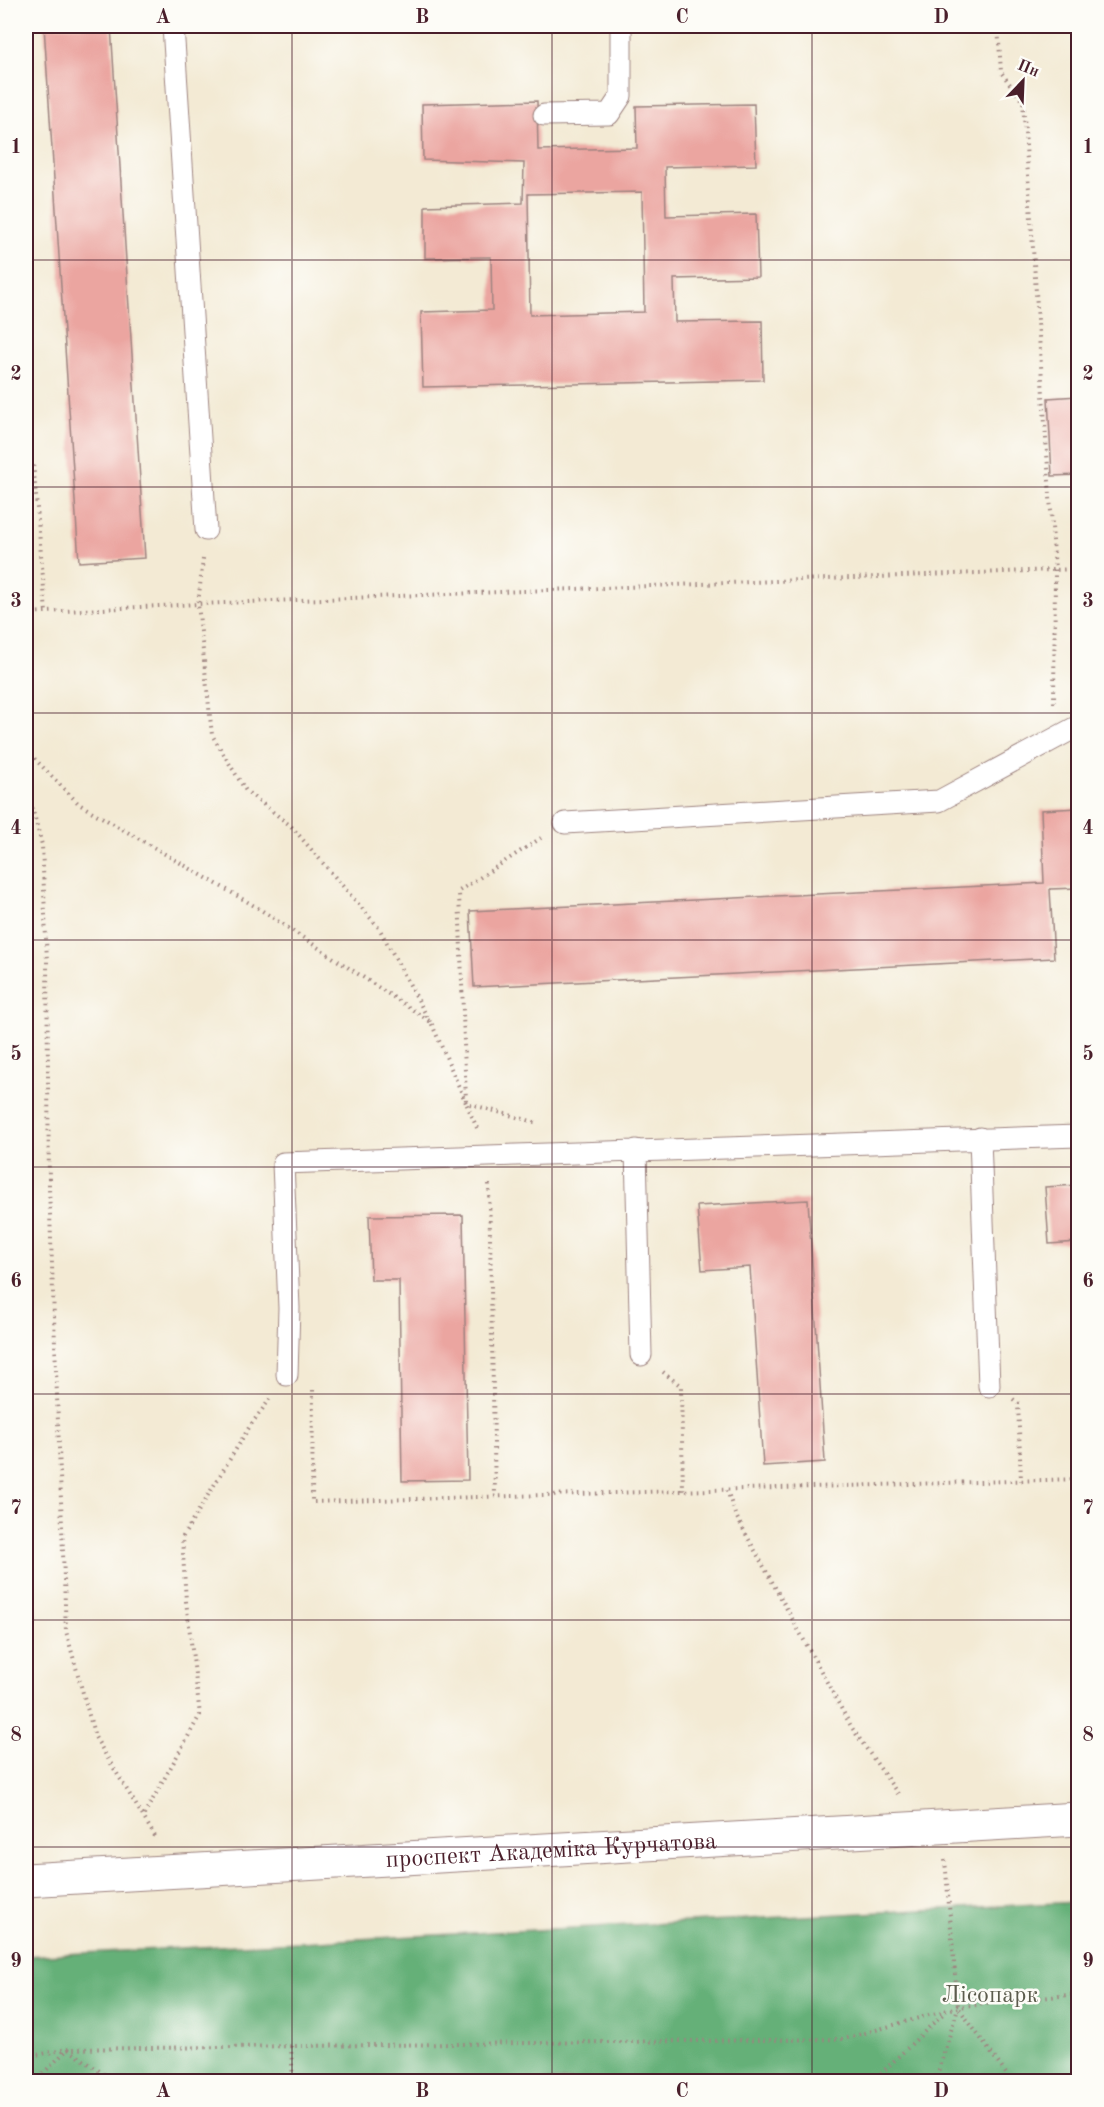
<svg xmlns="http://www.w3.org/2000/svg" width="1104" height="2107" viewBox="0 0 1104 2107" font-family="'Old Standard TT',serif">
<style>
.green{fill:#7ccc8c;stroke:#63765c;stroke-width:1.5}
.forest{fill:#65b078;stroke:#586852;stroke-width:1.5}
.building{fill:#eba5a0;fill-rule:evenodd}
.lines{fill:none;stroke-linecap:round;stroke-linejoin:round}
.service-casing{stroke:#9e8480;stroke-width:23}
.minor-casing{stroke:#9e8480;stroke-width:35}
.path{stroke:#9e8480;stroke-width:4;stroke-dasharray:1.5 4.5;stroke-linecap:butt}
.service{stroke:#fff;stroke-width:21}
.minor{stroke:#fff;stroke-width:33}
.grid{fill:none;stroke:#4a1f2b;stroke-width:1.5;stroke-opacity:0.55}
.labels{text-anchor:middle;stroke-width:5;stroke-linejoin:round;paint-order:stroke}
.street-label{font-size:24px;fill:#4a1f2b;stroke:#fdfcf7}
.park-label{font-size:24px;fill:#5c5c4d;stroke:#fdfcf7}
.neatline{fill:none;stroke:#4a1f2b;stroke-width:2}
.grid-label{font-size:20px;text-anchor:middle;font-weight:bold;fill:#4a1f2b}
</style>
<rect width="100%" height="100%" fill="#fdfcf7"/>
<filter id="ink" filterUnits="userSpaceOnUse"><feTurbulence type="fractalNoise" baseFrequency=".0167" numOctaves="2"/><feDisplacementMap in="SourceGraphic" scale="12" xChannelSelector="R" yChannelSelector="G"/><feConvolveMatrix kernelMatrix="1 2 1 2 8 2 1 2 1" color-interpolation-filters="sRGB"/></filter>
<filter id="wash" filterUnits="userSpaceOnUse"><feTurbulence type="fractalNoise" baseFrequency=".008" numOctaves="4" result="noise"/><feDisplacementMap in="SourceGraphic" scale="24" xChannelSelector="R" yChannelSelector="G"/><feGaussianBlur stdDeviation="1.35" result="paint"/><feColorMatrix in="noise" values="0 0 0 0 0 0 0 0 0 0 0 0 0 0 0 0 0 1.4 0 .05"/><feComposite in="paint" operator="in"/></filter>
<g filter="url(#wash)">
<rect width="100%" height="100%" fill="#f3ead4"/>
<path class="green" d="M26,1439L35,1619L26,1622Z"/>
<path class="forest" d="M1078,1902V2081H26V1956Z"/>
<g id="blocks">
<path class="building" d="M44,26H111L145,558L79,562Z
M537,101L538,150L637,148L636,106L754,104L756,165L665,167L666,216L756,214L758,277L674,279L675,322L762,321L763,380L423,387L421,312L492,310L491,257L425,258V206L523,203L524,163L423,160L422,104ZM642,192L644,312L530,315L528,194Z
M1078,396V475L1052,476L1048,398Z
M1078,808V888L1050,889L1054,958L474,987L470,911L1044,883L1041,810Z
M1078,1185V1242L1049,1244L1045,1187Z
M808,1200L825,1462L763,1466L750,1267L702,1270L697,1206Z
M463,1215L468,1480L402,1481L399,1280H371L369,1216Z"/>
</g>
</g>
<g filter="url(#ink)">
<use href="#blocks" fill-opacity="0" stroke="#9e8480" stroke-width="1.5"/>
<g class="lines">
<defs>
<path id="service" d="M173,26L206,530
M544,115L609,114L621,96V26
M565,823L939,801L1078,726
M980,1138L989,1386
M636,1150L641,1355
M287,1375L289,1308L283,1163L1078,1136"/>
<g id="minor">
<path id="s1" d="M26,1880L1078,1819"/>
</g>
</defs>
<use href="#service" class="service-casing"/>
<use href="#minor" class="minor-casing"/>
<path class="path" d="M998,26L1001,72L1023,102L1055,570L1054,706
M26,457L33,462L46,612
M203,559L198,604L212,735L246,791L291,826L379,928L430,1022
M26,613L198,604L1078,569
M26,750L79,804L258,908L431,1022L466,1103L538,1123
M26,784L42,845L47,961L49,1187L66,1631L95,1737L156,1838
M477,1128L466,1103L459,891L541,838
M489,1184L495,1496
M663,1372L681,1386L683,1491
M313,1390L312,1502L1078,1479
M1013,1399L1018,1403L1021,1481
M727,1490L735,1514L852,1728L898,1794
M144,1815L200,1715L186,1601L182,1538L250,1426L270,1399
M945,1860L958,2007L1012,2082
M291,2046L293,2082
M26,2057L68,2049L844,2039L958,2007L1078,1994
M34,2082L68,2049L115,2082
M872,2082L947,2010
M935,2082L958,2008"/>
<use href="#service" class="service"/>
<use href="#minor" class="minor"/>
</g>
</g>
<path class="grid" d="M292,26V2082M552,26V2082M812,26V2082M26,260H1078M26,487H1078M26,713H1078M26,940H1078M26,1167H1078M26,1394H1078M26,1620H1078M26,1847H1078"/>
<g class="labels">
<g class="street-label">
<text dy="8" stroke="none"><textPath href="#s1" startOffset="526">проспект Академіка Курчатова</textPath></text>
</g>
<g class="park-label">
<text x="990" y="2002">Лісопарк</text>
</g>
</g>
<rect width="1104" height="2107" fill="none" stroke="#fdfcf7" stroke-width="66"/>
<g transform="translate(1023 81) rotate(23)" stroke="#fdfcf7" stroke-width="4.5" paint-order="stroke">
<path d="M0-4.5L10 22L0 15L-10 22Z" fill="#4a1f2b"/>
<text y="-9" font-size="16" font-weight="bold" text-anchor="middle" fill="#4a1f2b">Пн</text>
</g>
<rect x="33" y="33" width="1038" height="2041" class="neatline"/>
<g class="grid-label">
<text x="163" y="23">A</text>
<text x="422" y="23">B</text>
<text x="682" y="23">C</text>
<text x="941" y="23">D</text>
<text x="16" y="153">1</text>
<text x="1088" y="153">1</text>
<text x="16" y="380">2</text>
<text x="1088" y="380">2</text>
<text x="16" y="607">3</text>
<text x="1088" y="607">3</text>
<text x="16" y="834">4</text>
<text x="1088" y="834">4</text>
<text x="16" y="1060">5</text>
<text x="1088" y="1060">5</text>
<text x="16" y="1287">6</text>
<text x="1088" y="1287">6</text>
<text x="16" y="1514">7</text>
<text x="1088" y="1514">7</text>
<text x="16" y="1741">8</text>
<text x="1088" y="1741">8</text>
<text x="16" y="1967">9</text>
<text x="1088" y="1967">9</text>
<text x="163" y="2097">A</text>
<text x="422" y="2097">B</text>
<text x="682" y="2097">C</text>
<text x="941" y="2097">D</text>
</g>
</svg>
